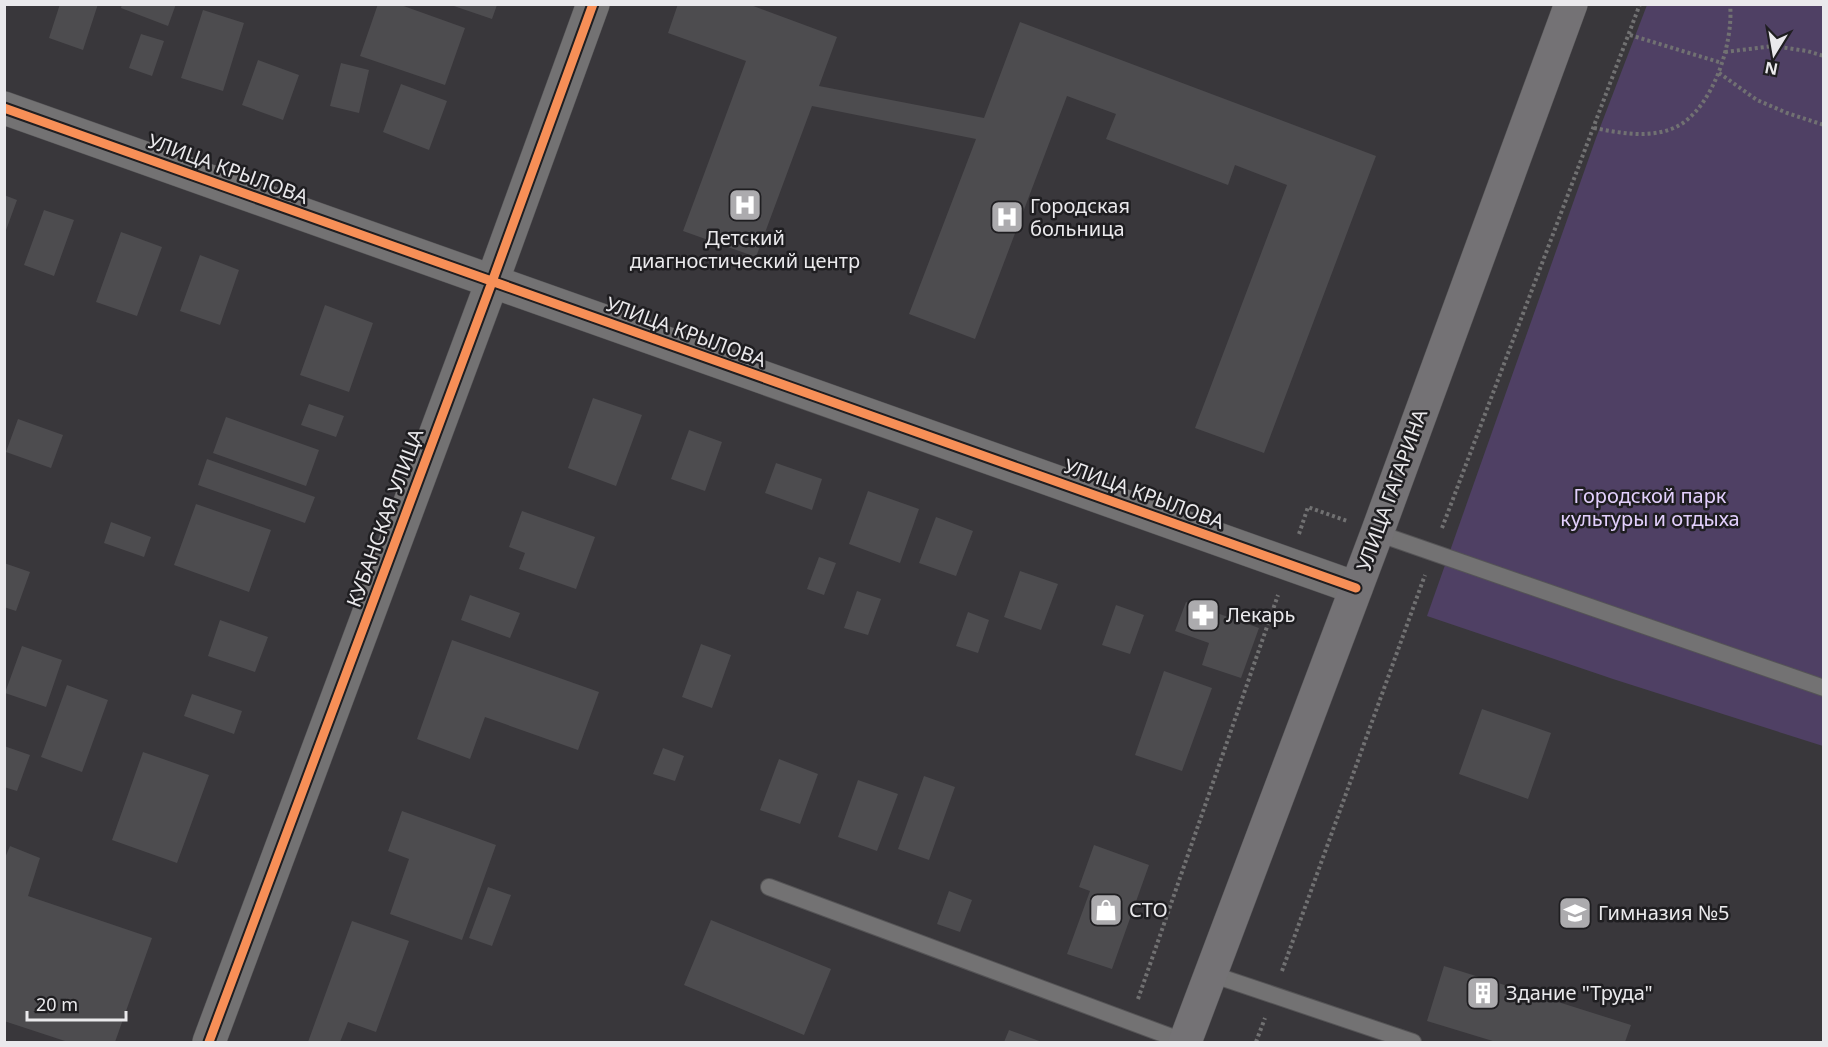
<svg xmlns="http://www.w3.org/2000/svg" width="1828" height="1047" viewBox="0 0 1828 1047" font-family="'Noto Sans',sans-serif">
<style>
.green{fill:#4f4064}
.building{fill:#4d4c4f}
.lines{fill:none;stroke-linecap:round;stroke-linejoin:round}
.service-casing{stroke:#555456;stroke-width:18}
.minor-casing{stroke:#555456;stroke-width:34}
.primary-casing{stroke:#555456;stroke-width:34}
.path{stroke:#717172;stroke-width:4;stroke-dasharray:3 3;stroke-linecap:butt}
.service{stroke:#737273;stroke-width:16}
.minor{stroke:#737273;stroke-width:33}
.primary{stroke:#747275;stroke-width:33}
.cycleway-casing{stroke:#1f1e21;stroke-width:13}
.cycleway{stroke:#f78f57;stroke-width:9}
.labels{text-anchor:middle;stroke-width:5;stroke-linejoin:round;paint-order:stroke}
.street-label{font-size:20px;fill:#eae9ec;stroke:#1f1e21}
.poi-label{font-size:20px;fill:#eae9ec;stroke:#1f1e21;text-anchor:start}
.park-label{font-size:20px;fill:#e3d0fd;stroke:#1f1e21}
</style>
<rect width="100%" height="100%" fill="#39373b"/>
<path class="green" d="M1647,5H1823V746L1613,679L1427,616L1596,138Z"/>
<path class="building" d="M60,4H98L83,50L49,38Z
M122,4H176L168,26L121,8Z
M378,4H398L465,28L445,85L360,56Z
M678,4H748L837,37L819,86L984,118L1020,22L1376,156L1264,453L1195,428L1287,185L1235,165L1228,185L1106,139L1116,114L1067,96L975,339L909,314L976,139L812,106L756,257L683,231L746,61L668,33Z
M451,5H497L492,19Z
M203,10L244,23L223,91L181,78Z
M141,34L164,41L152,76L129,68Z
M258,60L299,75L283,120L242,105Z
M341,63L369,70L359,113L330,106Z
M401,84L447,101L429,150L383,132Z
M4,195L17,200L5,233H4Z
M44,210L74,220L54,276L24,265Z
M121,232L162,247L137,316L96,302Z
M200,255L239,270L220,325L180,311Z
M325,305L373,323L349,392L300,375Z
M593,398L642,415L616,486L568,468Z
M309,404L344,416L336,437L301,425Z
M226,417L319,450L306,486L213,453Z
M18,419L63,435L51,468L6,452Z
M689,430L722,442L705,491L671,479Z
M207,459L315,497L305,523L198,485Z
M776,463L822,479L812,510L765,493Z
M868,491L919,509L900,563L849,544Z
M196,504L271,530L249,592L174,565Z
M522,511L595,537L576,589L519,569L525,553L509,547Z
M936,517L973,531L956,576L919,563Z
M111,522L151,537L144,557L104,543Z
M819,557L836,563L824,595L807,589Z
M4,563L30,572L16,611L4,607Z
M1020,571L1058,584L1041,630L1004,617Z
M857,591L881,599L868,635L844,628Z
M470,595L520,613L510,638L461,620Z
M1186,602L1259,628L1241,678L1202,665L1209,643L1175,631Z
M1116,605L1144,615L1130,654L1102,645Z
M968,612L989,620L978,653L956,646Z
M220,620L268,637L255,672L208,656Z
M452,640L599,692L578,750L485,717L470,759L417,739Z
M701,644L731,655L712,708L682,697Z
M22,646L62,660L46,707L5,693Z
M1164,671L1212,688L1182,771L1135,755Z
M67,685L108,700L82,772L41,757Z
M192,694L242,711L234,734L184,716Z
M1482,709L1551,733L1528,799L1459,774Z
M4,746L30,755L17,791L4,787Z
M663,748L684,756L675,781L653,774Z
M143,752L209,775L177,863L112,840Z
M779,759L818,774L800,824L760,810Z
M924,776L955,787L929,860L898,849Z
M858,780L898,794L877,851L838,837Z
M402,811L496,845L462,940L390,914L409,859L388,851Z
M1094,845L1149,865L1112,969L1067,954L1090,891L1079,887Z
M10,846L40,858L28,896L152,938L115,1042H68L4,1021V860Z
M488,887L511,895L492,946L469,938Z
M949,891L972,900L960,932L937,924Z
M711,920L831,969L804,1035L684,985Z
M352,921L409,941L376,1032L348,1022L340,1042H308Z
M1444,966L1631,1025L1625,1042H1496L1427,1021Z
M1009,1030L1042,1042H1004Z"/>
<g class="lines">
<defs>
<path id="service" d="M1377,533L1824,688
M769,887L1185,1042
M1211,974L1413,1042"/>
<path id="minor" d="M4,108L1356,588
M209,1042L492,282L593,4"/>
<path id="primary" d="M1185,1042L1377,533L1571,4"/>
</defs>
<use href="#service" class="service-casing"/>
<use href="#minor" class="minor-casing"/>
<use href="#primary" class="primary-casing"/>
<path class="path" d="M1630,35L1722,63
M1725,52L1773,46L1807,51L1824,56
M1719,73L1757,100L1787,113L1824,125
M1594,128C1621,133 1650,139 1676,127C1713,109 1734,42 1730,4
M1442,528L1640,4
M1299,534L1308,507L1347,521
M1282,971L1425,575
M1138,999L1278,595
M1256,1042L1265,1018"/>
<use href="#service" class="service"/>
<use href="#minor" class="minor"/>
<use href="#primary" class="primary"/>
<defs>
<path id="cycleway" d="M4,108L1356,588
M209,1042L492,282L593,4"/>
</defs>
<use href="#cycleway" class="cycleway-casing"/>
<use href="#cycleway" class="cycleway"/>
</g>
<defs>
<symbol id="hospital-square" viewBox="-11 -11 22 22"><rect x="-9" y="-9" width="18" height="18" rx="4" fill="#acabae" stroke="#1f1e21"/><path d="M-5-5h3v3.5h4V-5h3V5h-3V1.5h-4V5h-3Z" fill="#fff"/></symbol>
<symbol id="pharmacy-square" viewBox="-11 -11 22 22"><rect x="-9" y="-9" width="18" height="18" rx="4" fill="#acabae" stroke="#1f1e21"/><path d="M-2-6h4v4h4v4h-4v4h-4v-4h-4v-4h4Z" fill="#fff"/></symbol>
<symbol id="shop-square" viewBox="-11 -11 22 22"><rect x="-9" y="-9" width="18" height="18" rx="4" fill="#acabae" stroke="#1f1e21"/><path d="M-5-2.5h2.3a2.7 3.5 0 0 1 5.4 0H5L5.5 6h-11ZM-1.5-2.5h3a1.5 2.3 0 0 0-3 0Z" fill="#fff"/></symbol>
<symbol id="school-square" viewBox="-11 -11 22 22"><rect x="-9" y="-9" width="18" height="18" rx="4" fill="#acabae" stroke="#1f1e21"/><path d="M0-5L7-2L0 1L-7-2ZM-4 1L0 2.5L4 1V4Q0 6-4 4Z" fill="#fff"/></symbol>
<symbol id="building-square" viewBox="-11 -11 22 22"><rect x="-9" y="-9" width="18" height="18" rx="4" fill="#acabae" stroke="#1f1e21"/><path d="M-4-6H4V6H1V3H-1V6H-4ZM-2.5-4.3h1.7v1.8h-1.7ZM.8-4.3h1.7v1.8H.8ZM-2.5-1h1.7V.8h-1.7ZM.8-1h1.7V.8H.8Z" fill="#fff"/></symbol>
</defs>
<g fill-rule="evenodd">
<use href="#hospital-square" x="726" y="186" width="38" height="38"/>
<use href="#hospital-square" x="988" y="198" width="38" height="38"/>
<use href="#pharmacy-square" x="1184" y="596" width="38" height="38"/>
<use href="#shop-square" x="1087" y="891" width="38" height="38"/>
<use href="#school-square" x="1556" y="894" width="38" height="38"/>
<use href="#building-square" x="1464" y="974" width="38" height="38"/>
</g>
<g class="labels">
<g class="street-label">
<text transform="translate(228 169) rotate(20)" y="7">УЛИЦА КРЫЛОВА</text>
<text transform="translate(686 332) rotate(20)" y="7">УЛИЦА КРЫЛОВА</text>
<text transform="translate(1392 490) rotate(-70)" y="7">УЛИЦА ГАГАРИНА</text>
<text transform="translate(1144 494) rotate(20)" y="7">УЛИЦА КРЫЛОВА</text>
<text transform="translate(385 518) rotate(-70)" y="7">КУБАНСКАЯ УЛИЦА</text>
</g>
<g class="poi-label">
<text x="1030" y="213">Городская<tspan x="1030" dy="23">больница</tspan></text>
<text x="745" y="245" text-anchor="middle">Детский<tspan x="745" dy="23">диагностический центр</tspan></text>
<text x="1226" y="622">Лекарь</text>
<text x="1129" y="917">СТО</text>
<text x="1598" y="920">Гимназия №5</text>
<text x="1506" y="1000">Здание "Труда"</text>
</g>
<g class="park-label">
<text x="1650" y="503">Городской парк<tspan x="1650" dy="23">культуры и отдыха</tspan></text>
</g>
</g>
<rect width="1828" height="1047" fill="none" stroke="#eae9ec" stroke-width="12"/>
<g transform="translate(1774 54) rotate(191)" stroke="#1f1e21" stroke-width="4.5" paint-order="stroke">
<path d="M0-4.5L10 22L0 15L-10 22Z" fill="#eae9ec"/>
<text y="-9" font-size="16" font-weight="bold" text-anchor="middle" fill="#eae9ec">N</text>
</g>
<path d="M27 1011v9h99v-9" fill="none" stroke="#eae9ec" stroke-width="3"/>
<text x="36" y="1011" font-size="18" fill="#eae9ec" stroke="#1f1e21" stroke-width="4.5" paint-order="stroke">20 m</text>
</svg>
